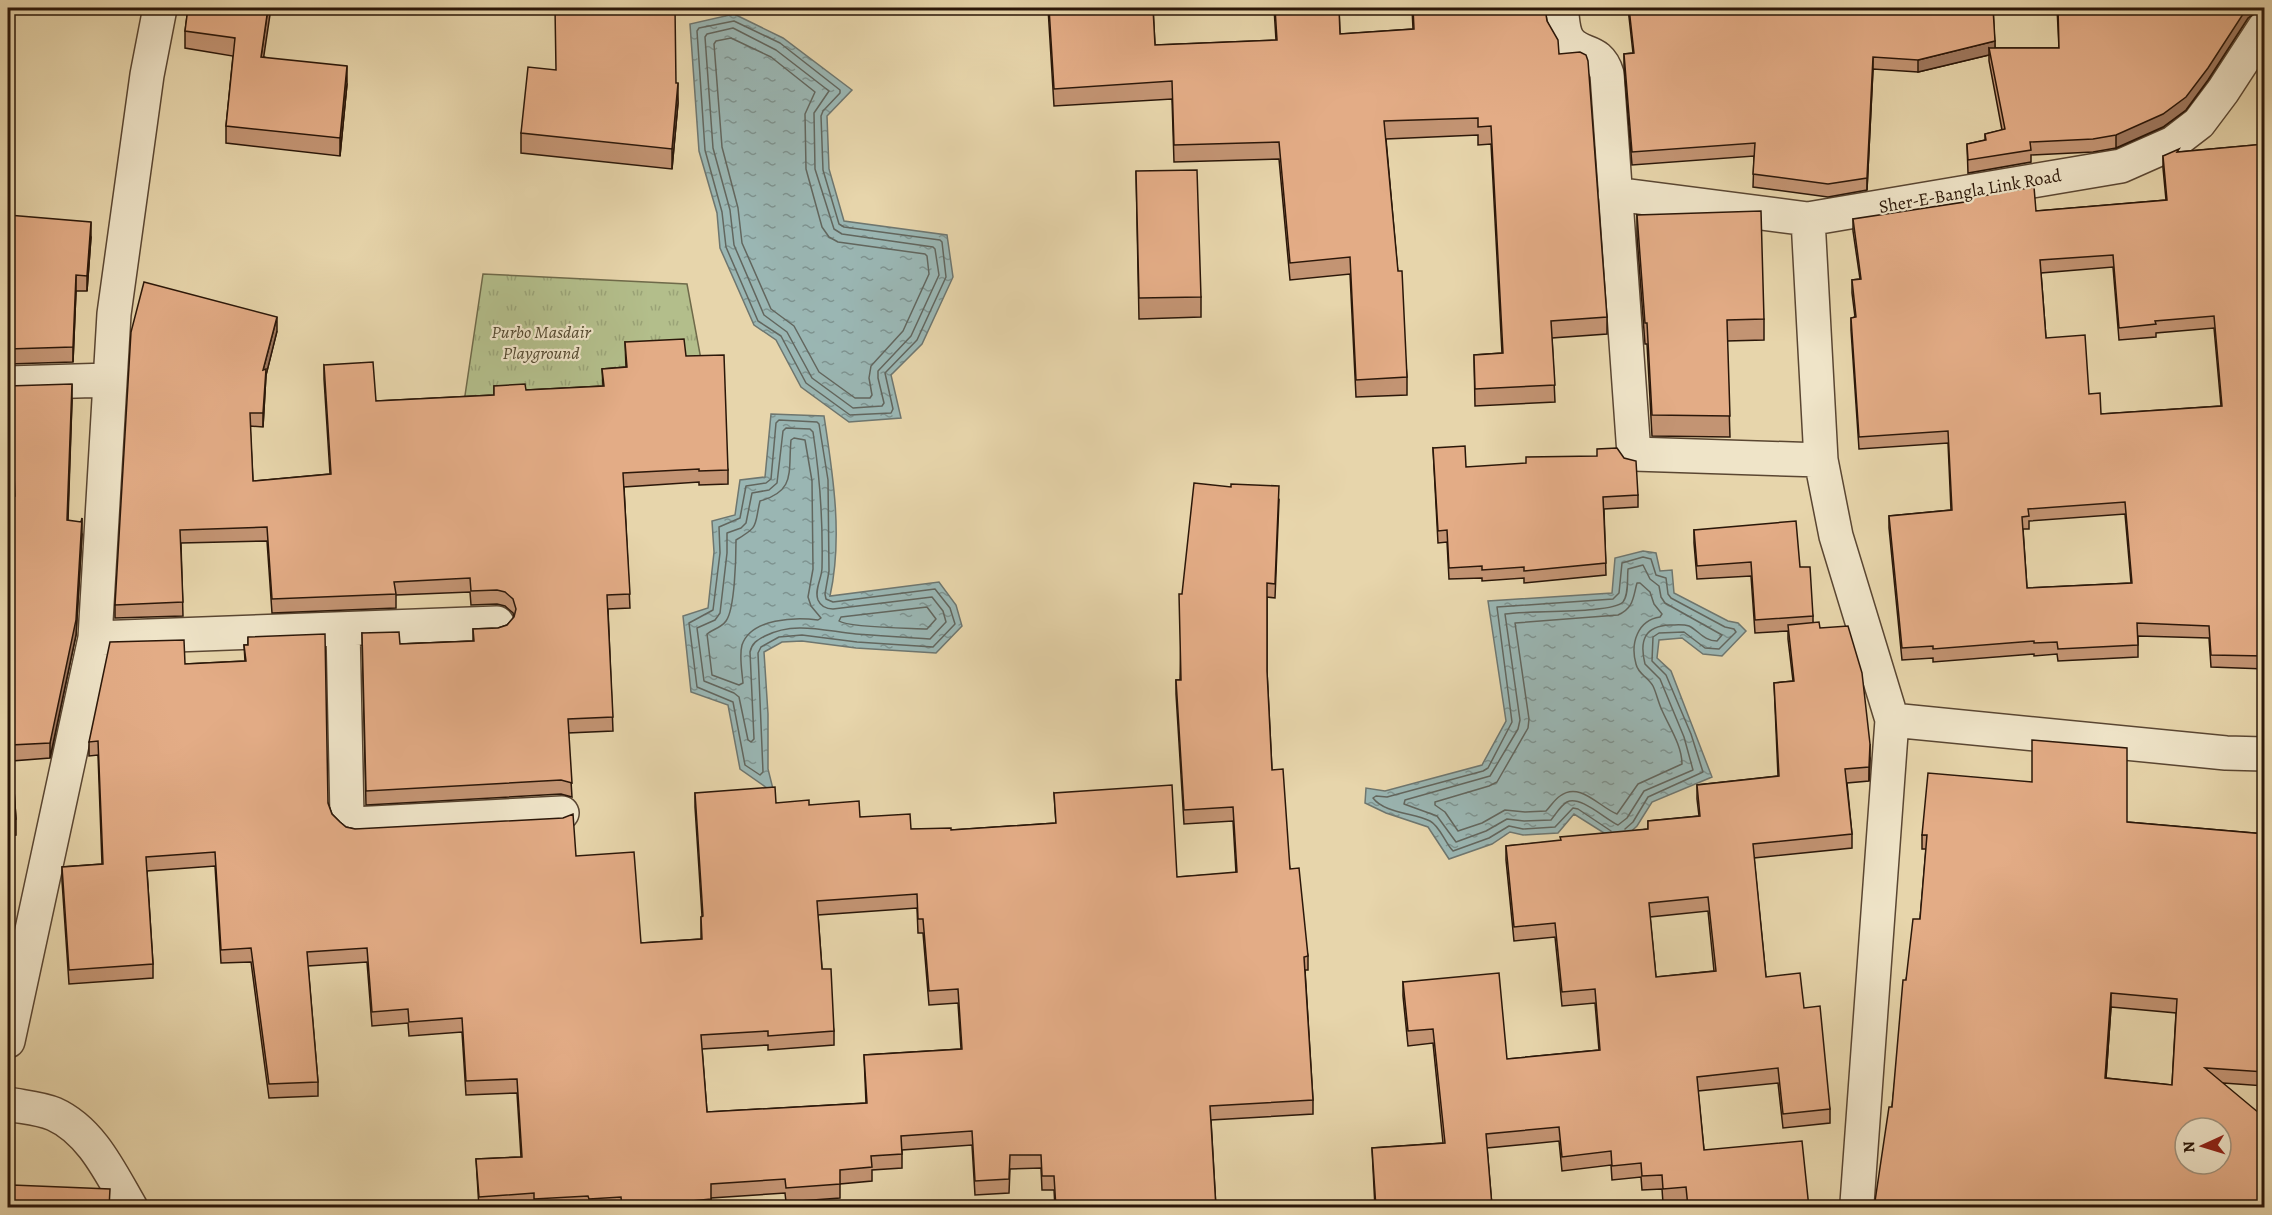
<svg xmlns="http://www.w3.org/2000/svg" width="2272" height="1215" viewBox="0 0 2272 1215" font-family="Alegreya,serif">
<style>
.park{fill:url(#park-tufts);stroke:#6f6a4a;stroke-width:1.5}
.water{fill:url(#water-ripples);stroke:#6e766f;stroke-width:1.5}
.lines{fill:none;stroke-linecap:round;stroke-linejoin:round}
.shore{stroke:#62665e;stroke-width:1.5}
.minor-casing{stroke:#5a4632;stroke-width:36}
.minor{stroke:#efe4c8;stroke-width:33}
.wall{fill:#c39473;stroke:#2b1709;stroke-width:1.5;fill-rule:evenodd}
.shaded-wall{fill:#9f785e;stroke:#2b1709;stroke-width:1.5}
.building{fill:#e3ac86;stroke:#2b1709;stroke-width:1.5;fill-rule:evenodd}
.labels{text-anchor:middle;stroke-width:4.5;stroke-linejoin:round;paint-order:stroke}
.street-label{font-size:18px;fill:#2b1709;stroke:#efe4c8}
.park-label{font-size:18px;font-style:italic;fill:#544930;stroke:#efe4c8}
</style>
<defs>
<pattern id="park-tufts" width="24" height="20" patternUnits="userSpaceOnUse" patternTransform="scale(1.5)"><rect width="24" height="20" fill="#b3be8b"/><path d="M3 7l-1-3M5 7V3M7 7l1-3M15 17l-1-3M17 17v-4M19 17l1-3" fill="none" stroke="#9aa377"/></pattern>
<pattern id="water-ripples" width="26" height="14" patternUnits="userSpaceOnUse" patternTransform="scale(1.5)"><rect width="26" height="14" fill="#9ab6b3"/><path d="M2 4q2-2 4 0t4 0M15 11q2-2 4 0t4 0" fill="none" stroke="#7e9390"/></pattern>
</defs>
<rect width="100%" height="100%" fill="#e7d5ab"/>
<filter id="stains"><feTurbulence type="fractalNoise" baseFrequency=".00333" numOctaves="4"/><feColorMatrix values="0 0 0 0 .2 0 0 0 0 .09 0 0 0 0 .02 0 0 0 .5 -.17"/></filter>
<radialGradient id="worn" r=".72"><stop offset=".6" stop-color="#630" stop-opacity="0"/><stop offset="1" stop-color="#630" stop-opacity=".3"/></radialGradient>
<path class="park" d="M483,274L687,284L710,408L463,409Z"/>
<path class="water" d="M734,14L783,38L852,90L827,116L829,169L844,221L947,235L953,277L922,344L891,375L901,418L849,422L801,387L776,340L754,325L720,248L717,213L699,151L690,24Z
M771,414L824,416C833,475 843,537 830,596L939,582L956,605L962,626L936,653L856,648L802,641L782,642L764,652L768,714V769L774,793L740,769L728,705L691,692L683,616L708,608L714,552L712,521L735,515L740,480L765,477Z
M1643,551L1656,553L1660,571L1672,570L1674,593L1728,621L1738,623L1746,631L1722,656L1703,654L1682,638L1659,640L1657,658L1671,671L1712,777L1652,802L1637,826L1622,840L1612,838L1574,814L1558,833L1523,835L1510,832L1492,844L1449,859L1428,827L1386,813L1365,803L1366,788L1385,791L1482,765L1506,721L1488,601L1612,593L1615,558Z"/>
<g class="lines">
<path class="shore" d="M734,21L780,43L840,90V93L823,111L821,116L823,170L839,224L844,227L940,240L942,242L946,277L917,340L885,373L893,409L891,413L850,415L806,383L781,336L758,321L726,247L722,212L705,150L697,31L699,28Z
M733,28L776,50L829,91L814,113L815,169L834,229L842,234L933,247L935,249L939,275L911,336L878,371V378L884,403L882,406L853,408L812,378L787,332L764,315L734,245L730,210L713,148L705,37L707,34Z
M731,38L771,57L815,92L805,114L806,169L822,227L829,237L838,242L925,254L927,256L929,274L903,331L871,366L869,378L872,395L870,398H855L819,372L794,326L771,309L742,243L738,208L722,147L714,44L716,41Z
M779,420L817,422L819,424L828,480L829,571L825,594L826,599L833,602L935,589L950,608L955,624L933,647L857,642L802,635L779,637L761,647L758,653L763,772L760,775L745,765L733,702L697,687L689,623L713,610L720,553L719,527L740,518L746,486L766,483L771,479L776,423Z
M786,428L810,429L813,432C820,477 823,522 822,568C822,578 814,590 818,600C821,607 827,609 833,609L932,597L943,611L946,622L930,639C906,637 881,636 856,634C825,631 794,621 765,636C757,640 752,643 750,652L754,739L751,742L748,740L739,697L734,693L704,681L697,628L715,620L720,613L727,553V533L741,528L746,523L752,493L769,490L777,483L783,431Z
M794,438L805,440L812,481L813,569L808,597L811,606L821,618L818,620C796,617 751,618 742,645C739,656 742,671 743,683L739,685L712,675L707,634C713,629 721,628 726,621C735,609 736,556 736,540C760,526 754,526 760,501C796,491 788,472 791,440Z
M1643,565L1650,579L1659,586L1661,597L1665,603L1722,635L1717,641C1704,641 1699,631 1689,626C1683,624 1676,625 1670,625C1645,626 1639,640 1645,664L1660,679L1684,737L1693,770L1644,791L1627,818L1618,825C1605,819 1580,795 1567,802C1560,806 1556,814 1551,820L1524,821L1507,819L1486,831L1456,842L1437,816L1404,804L1405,800L1490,776L1518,729L1520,720L1505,614C1527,610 1612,614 1623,602C1629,594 1627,579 1628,569Z
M1637,583H1640L1650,592L1654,604L1662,614L1660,617C1638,620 1630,643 1636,664C1638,674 1648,677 1653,686C1656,692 1658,701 1661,708C1668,725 1682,745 1682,764L1638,784L1617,814C1599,807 1580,781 1560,796C1554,800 1551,806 1546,811L1525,812L1505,810L1482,823L1458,831L1445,812L1435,805V802L1489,786L1497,782L1528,728L1529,719L1515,623L1618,615C1634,608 1633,597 1637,583Z
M927,607L936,619L927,629C910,628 849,628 839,621L841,617Z
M1611,831L1578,809L1573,808L1555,827L1523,829L1509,826L1489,838L1453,851C1445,843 1440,826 1430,821C1414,813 1384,813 1373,798L1376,796L1387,797L1483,771L1488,768L1512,722L1497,607L1613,599L1619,593L1622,563L1643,557L1651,559L1656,575L1666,578L1668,594L1671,598L1725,627L1734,629L1736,632L1719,649L1705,648L1684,632L1659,633L1653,637L1652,661L1666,675L1691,734L1703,772L1648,797L1633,822L1625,829"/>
<defs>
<path id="minor" d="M1561,8C1563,18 1562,32 1569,41C1581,57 1599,47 1607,74L1634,454L1821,460L1836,536L1892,720L1857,1203
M1615,194L1808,219L2121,166L2173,143L2199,123L2223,91L2264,28
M1808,219L1821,460
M8,383L110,380
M343,629L347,816L354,824L562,813
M95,638L497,623
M1892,720L2226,753L2264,754
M8,1041L95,638L114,314L147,75L160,8
M8,1104C22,1107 40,1108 54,1114C92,1131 111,1174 131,1208"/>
</defs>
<use href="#minor" class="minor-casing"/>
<use href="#minor" class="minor"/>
</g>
<path class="wall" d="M188,8L264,57L347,84L340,156L226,143V126L233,56L185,48V31Z
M1048,8H1153L1155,45L1276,40L1274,8H1339L1340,34L1413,29L1412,8H1545L1547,21L1559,54L1607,317V334L1552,338L1555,402L1475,406L1474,355L1502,353L1491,144L1478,145V135L1386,139L1407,377V395L1356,397L1350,274L1290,280L1279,159L1174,162L1172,99L1054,106Z
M1628,8H1993L1995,48H2059L2057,8H2260L2258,11L2248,18L2208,80L2186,110L2163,127L2116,148L2093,152L2031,155V162L1968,173L1967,144L1985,140V134L2002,130L1989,61V55L1918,72L1873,69L1867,190L1828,197L1753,187L1754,156L1632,165L1624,66V54L1633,53Z
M556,70L676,83L678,103L672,169L521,153V133Z
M2265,144V669L2211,667L2209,638L2138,636V657L2058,661L2057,654L2034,656V654L1933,662V658L1902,660L1889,528V516L1951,510L1948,443L1859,449L1851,330V318L1855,317L1852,293V280L1860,279L1853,231V219L2036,211L2166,200L2163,168V156L2179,152ZM2113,267L2119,340L2156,337V333L2214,328L2221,406L2101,414L2089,394L2046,338L2041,273ZM2125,514L2131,583L2027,588L2023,529H2029V521Z
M1136,171L1201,297V317L1139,319Z
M8,215L91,237L87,291H76L73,362L8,364Z
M1637,215L1764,319V340L1727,341L1730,437L1652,436L1647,344H1645L1637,236Z
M277,331L266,375L263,427L250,426L253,481L330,474L324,379V365L376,401L494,395V386L526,390L603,386L602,369L626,367L625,342L686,356L728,470V484L699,485V482L624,487L630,608L608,609L613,731L568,733L572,797L561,794L366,805L362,633L400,644L473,641V629L498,628L507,625L514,617L513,613L505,606L497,604L471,605L470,592L396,595V608L272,613L267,541L181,543L183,616L115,618V605Z
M8,386L72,400L68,521L82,534L76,635L50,758L12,761L16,819V835L8,836V497H14L12,446L8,447Z
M1433,448L1466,467L1638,495V507L1604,509L1606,575L1524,583V578L1482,581V578L1449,579L1447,542L1438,543Z
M1279,500L1275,598L1267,597V671L1272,770L1290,869L1308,956V970H1305L1313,1100V1114L1211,1120L1216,1208H1055L1054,1190H1042L1041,1168L1010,1169L1009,1193L975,1195L972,1145L902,1150V1168L872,1170V1181L840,1184V1198L786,1202L785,1193L711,1198V1208H479L476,1159L521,1157L517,1093L466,1095L462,1032L409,1036L408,1023L372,1026L367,962L308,966L318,1082V1096L269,1098L251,962L221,963L215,866L147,871L153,964V978L69,984L62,881V867L102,864L98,755L89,756V742L185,664L245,661L244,645H248V637L328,803L332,814L340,822L346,827L355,829L576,856L641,943L701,939V917L702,916L695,807V793L776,803L809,805L911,829L951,830L1056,823L1054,793L1177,877L1236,873L1233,821L1184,824L1176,694V680H1180L1182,594ZM917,908L918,933H923L929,1005L958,1003L961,1049L864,1055L866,1103L707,1112L702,1049L768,1045V1050L834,1045V1031L822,969L818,915Z
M1694,530L1800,567L1813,616V622L1820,628L1870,758L1869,781L1847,783L1852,834V848L1754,858L1766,977L1804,1008L1830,1109V1123L1783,1128L1778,1083L1698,1091L1704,1150L1809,1208H1687L1686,1201L1663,1203L1662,1189L1642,1190L1641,1177L1612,1180L1611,1165L1562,1171L1559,1141L1487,1148L1492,1206L1523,1208H1375L1372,1148L1443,1143L1433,1043L1408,1046L1403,996V982L1507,1059L1599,1050L1595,1003L1562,1006L1555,937L1514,941L1506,860V846L1560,841L1648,829V821L1699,816L1697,799V785L1778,776L1774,683L1793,681L1788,639V631L1755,633L1751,576L1697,579L1694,543ZM1708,911L1714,971L1656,977L1650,917Z
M2127,822L2265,834V1086L2223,1083L1892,1107L1906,980L1920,919L1926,849H1922V835ZM2111,1007L2176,1013L2172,1085L2106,1078Z"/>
<path class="shaded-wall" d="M268,8H271L261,75V57Z
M2247,8H2260L2258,11L2248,18L2208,80L2186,110L2163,127L2116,148V135Z
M1995,41V53L1989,48V55L1918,72V60Z
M1873,57V69L1867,190V178Z
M347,66V84L340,156V138Z
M678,83V103L672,169V149Z
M91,222V237L87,291V276Z
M76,275V291L73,362V347Z
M277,317V331L266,375L263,427V370Z
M72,384V400L67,536V520Z
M82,518V534L76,635L50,758V743Z
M1870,744V758L1869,781V767Z
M2111,993V1007L2105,1092V1078Z"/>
<path class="building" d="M188,8H268L261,57L347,66L340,138L226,126L235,38L185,31Z
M555,8H675L676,83H678L672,149L521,133L528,67L556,70Z
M1049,8H1153L1155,45L1277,40L1275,8H1339L1340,34L1414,29L1413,8H1545L1547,21L1558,40L1559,54L1580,52L1586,55L1588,61L1607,317L1551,321L1555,385L1475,389L1474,355L1503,353L1491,126L1478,127V118L1384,121L1398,271H1402L1407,377L1356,380L1350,257L1290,263L1279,142L1174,145L1172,81L1054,89Z
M1629,8H1993L1995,41L1918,60L1873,57L1867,178L1828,184L1753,174L1755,143L1632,152L1624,54L1634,53Z
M2058,8H2247L2208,68L2186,97L2163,114L2116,135L2093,139L2030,142L2031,150L1968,160L1967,144L1986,140L1985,134L2005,129L1989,48H2059Z
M2265,144V656L2211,655L2209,626L2137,623L2138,645L2058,649L2057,642L2034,643V641L1933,649V646L1902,648L1889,516L1952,510L1948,431L1859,437L1851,318L1856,317L1852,280L1861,279L1853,219L1971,201V198L2034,187L2036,211L2167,200L2163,156L2179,149L2177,152ZM2113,255L2119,328L2156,324L2155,321L2214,316L2222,406L2101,414L2100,393L2089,394L2085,335L2046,338L2040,260ZM2125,502L2132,583L2027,588L2022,517L2029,516L2028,509Z
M1197,170L1201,297L1139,298L1136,171Z
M1761,211L1764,319L1727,320L1730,416L1652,415L1647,323H1645L1637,215Z
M8,215L91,222L87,276L76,275L73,347L8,349Z
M144,282L277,317L263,370L266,369L263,413H250L253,481L331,474L324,365L373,362L376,401L494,395V386L525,384L526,390L604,386L602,369L627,367L625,342L684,339L686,356L724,355L728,470L699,471V469L623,473L630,594L607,595L613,717L568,719L572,783L561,780L366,791L362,633L399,632L400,644L474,641L473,629L498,628L507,625L514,617L516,609L513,599L505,592L497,590L471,591L470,578L394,582L396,594L272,599L267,527L180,530L183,602L115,605L131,332Z
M72,384L67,520L81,522L82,518L76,620L50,743L11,745L16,819L8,820V497L15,496L12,431H8V386Z
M1465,446L1466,467L1526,463V457L1597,456V449L1617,448L1624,458L1636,461L1638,495L1603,497L1606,563L1524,571V567L1482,570V566L1449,568L1447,530L1438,531L1433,448Z
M1194,483L1231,487V484L1279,486L1275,584L1267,583V671L1272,770L1283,769L1290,869L1299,868L1308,956L1304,957L1313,1100L1210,1106L1216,1208H1056L1054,1176H1042L1041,1155H1010L1009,1179L975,1181L972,1131L901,1136L902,1154L871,1156L872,1167L840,1170V1184L786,1188L785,1179L711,1184V1199L623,1208H622L621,1197L589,1199L588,1196L534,1199V1193L479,1197L476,1159L522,1157L517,1079L466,1081L462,1018L409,1022L408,1009L372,1012L367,948L307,952L318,1082L269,1084L251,948L221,950L215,852L146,857L153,964L69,970L62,867L103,864L98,741L89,742L110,642L184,640L185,664L246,661L244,645H248V637L325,634L328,803L332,814L340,822L346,827L355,829L563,818L573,814L576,856L634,852L641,943L702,939L701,917L703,916L695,793L775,787L776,803L809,800V805L859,801L860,817L910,814L911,829L951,828V830L1056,823L1054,793L1172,785L1177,877L1237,872L1233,807L1184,810L1176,680H1181L1179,594H1182ZM917,894L918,919H923L929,991L958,989L962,1049L864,1055L867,1103L707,1112L701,1035L768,1031V1036L834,1031L831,969H822L817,901Z
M1796,521L1800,567H1810L1813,616L1755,620L1751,562L1697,566L1694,530Z
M1819,622L1820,628L1848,626L1862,673L1870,744L1869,767L1845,769L1852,834L1753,844L1766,977L1800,973L1804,1008L1820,1006L1830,1109L1783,1114L1778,1068L1697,1077L1704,1150L1802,1141L1809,1208L1688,1207L1686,1187L1663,1189L1662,1175L1642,1176L1641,1163L1612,1166L1611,1151L1562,1157L1559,1127L1486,1134L1492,1206L1522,1204L1523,1208H1376L1372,1148L1445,1143L1433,1029L1408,1031L1403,982L1499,973L1507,1059L1600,1050L1595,989L1562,992L1555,923L1514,927L1506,846L1561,840L1560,837L1648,829V821L1700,816L1697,785L1779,776L1774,683L1794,681L1788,625ZM1708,897L1716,971L1656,977L1649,903Z
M2032,740L2127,748V822L2265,834V1072L2205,1068L2265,1118V1208H1874L1889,1107H1892L1903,980H1906L1913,919H1920L1927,835H1922L1928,773L2032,782ZM2111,993L2177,999L2172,1085L2105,1078ZM2185,1128H2221V1164H2185Z
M12,1185L110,1189L109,1208H11Z"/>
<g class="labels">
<g class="street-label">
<text transform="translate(1970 191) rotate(-10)" y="6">Sher-E-Bangla Link Road</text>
</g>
<g class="park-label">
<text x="541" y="338">Purbo Masdair<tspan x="541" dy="21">Playground</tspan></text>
</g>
</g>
<rect width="2272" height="1215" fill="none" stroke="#e7d5ab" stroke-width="30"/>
<rect x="9" y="9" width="2254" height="1197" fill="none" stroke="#2b1709" stroke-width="3"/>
<rect x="15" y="15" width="2242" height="1185" fill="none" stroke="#2b1709" stroke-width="1.5"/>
<g transform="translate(2203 1146) rotate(266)"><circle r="28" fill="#efe4c8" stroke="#a1927c" stroke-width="1.5"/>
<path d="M0-4.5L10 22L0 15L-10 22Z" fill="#8f2418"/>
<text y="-9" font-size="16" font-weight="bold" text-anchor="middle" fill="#2b1709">N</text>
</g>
<rect width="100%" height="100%" filter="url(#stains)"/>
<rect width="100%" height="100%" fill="url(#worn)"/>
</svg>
